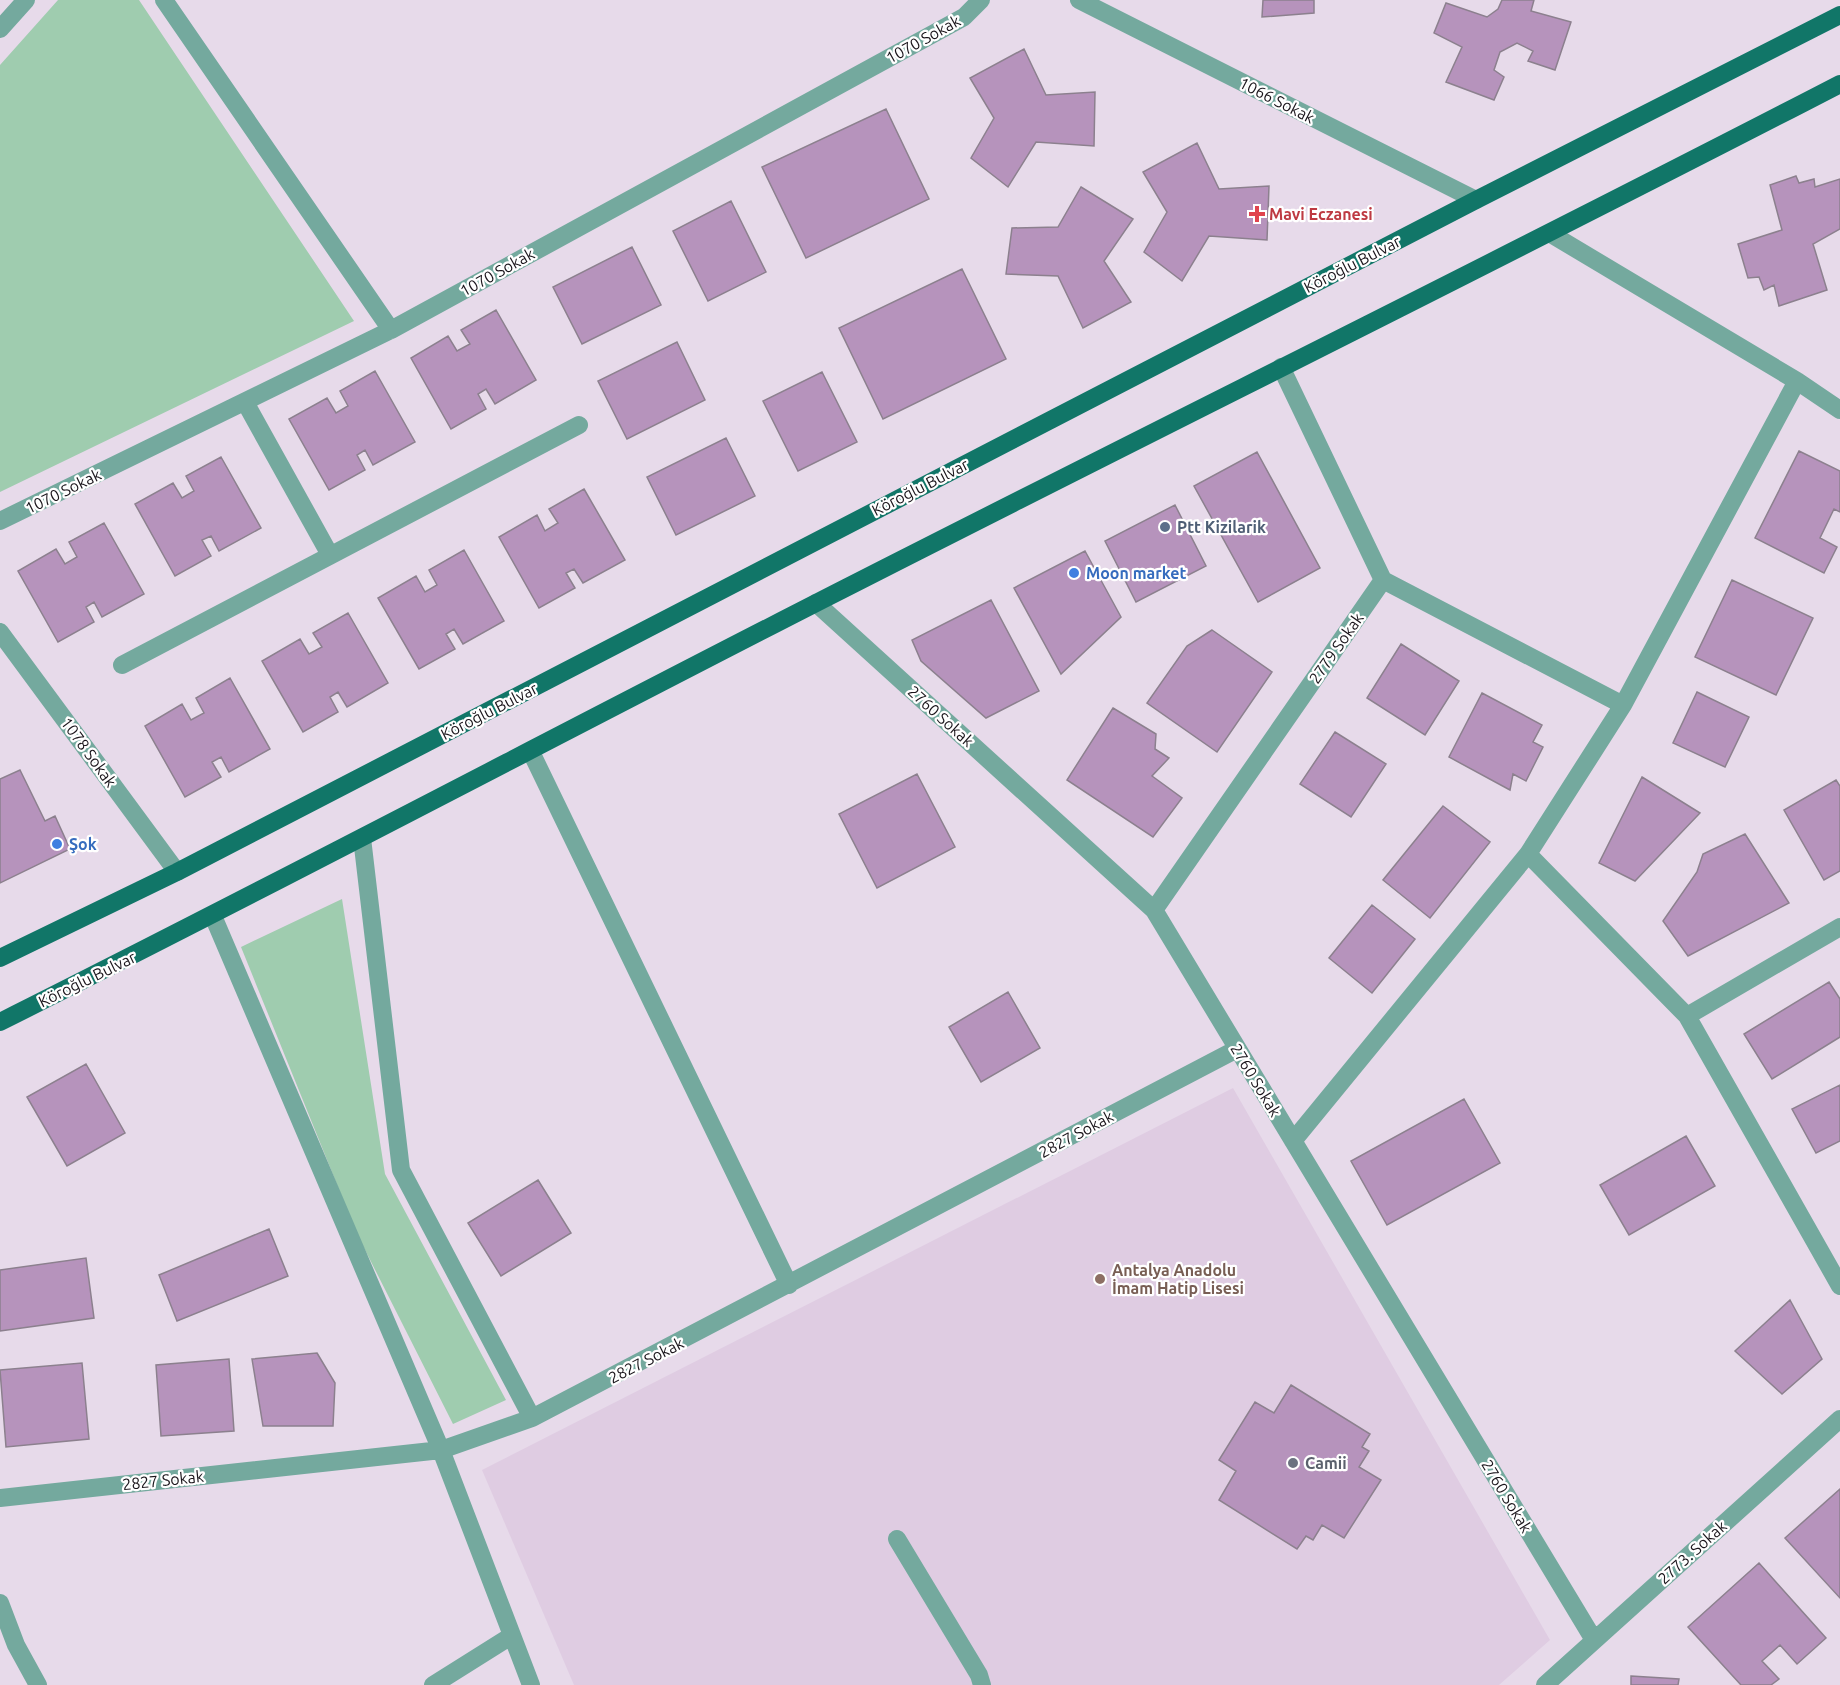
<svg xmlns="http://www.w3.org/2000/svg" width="1840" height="1685" viewBox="0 0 1840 1685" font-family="Ubuntu,sans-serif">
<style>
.built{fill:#dfcce2}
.green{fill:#9fccaf}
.building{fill:#b693bc;stroke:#8c808e;stroke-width:1.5}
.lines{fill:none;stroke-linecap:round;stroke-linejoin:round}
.minor{stroke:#74a99e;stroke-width:18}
.major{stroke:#117668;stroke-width:18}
.health-dot{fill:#e0444e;stroke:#fff;stroke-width:2}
.service-dot{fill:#5c6f8a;stroke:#fff;stroke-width:2}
.shop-dot{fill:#3f7fe0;stroke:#fff;stroke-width:2}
.education-dot{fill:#8d6e63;stroke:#fff;stroke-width:2}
.worship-dot{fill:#6b7280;stroke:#fff;stroke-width:2}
.labels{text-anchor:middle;stroke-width:4.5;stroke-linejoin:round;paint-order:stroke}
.street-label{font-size:16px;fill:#19141a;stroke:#fff}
.health-label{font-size:16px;font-weight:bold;fill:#be3a42;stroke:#fff;text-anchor:start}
.service-label{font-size:16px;font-weight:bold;fill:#4e5e75;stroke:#fff;text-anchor:start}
.shop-label{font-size:16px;font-weight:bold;fill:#366cbe;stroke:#fff;text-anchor:start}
.education-label{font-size:16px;font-weight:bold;fill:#785e54;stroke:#fff;text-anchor:start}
.worship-label{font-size:16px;font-weight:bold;fill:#5b616d;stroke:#fff;text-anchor:start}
</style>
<rect width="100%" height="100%" fill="#e7daea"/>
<path class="built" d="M1233,1088L1550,1640L1499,1685H574L482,1470Z"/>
<path class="green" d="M58,0H139L354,321L0,492V65Z
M342,899L385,1174L506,1400L453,1424L357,1234L241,947Z"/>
<path class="building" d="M1263,0H1314V13L1262,17Z
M1502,0H1534L1531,11L1571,22L1555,70L1528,61L1533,51L1517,43L1500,52L1494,70L1504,77L1494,100L1446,82L1462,47L1434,33L1446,3L1487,17L1498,9Z
M1024,49L1046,95L1095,92L1094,146L1036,142L1008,187L971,158L994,118L970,78Z
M886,109L929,199L806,258L762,167Z
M1197,143L1219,189L1269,186L1267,240L1209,236L1182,281L1144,252L1167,212L1143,172Z
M1796,176L1799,183L1814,179L1815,187L1840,179V229L1813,244L1827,290L1779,306L1774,285L1764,290L1759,277L1748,278L1738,244L1782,230L1770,185Z
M1081,187L1133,219L1104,261L1131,302L1083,328L1058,276L1006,274L1012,228L1058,227Z
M731,201L766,272L708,301L673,231Z
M632,247L661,305L582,344L553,287Z
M962,269L1006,359L883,419L839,328Z
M496,310L536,380L495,404L486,389L478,394L486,409L451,429L411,358L448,336L457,351L470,344L461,330Z
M677,342L705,400L627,439L598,381Z
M375,371L415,442L373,465L365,450L357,455L365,470L329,490L289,419L327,398L336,413L348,406L340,391Z
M822,372L857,442L798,471L763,401Z
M726,438L755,496L676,535L647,477Z
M1799,451L1840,471V512L1834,509L1820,538L1837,547L1824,573L1755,538Z
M1257,452L1320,568L1258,602L1194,486Z
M221,457L261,528L219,551L211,536L202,540L211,556L175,576L135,504L173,483L182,498L194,491L186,476Z
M584,489L625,560L583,583L574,569L566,573L575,588L539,608L499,537L537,515L545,531L558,523L549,509Z
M1175,505L1206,566L1136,602L1105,541Z
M104,523L144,594L102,617L94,602L86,607L94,622L58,642L18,571L56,549L65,564L77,557L69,542Z
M464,550L504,621L463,644L454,629L446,634L455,649L419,669L378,598L416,576L425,592L437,585L429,570Z
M1085,551L1121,617L1061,674L1014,588Z
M1732,580L1813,618L1776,695L1695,657Z
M991,600L1039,691L986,718L921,661L912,640Z
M348,613L388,683L347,707L338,692L330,697L338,712L303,732L262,661L300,639L309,654L322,647L313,633Z
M1212,630L1272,672L1217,752L1147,703L1187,646Z
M1401,644L1459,681L1425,735L1367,698Z
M230,678L270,749L229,772L221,757L212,762L221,777L185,797L145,726L182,704L191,720L204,713L196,698Z
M1697,692L1749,717L1725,767L1673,743Z
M1482,693L1542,725L1533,742L1543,747L1526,781L1513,774L1510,790L1449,757Z
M1113,708L1156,734L1155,749L1169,758L1152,776L1182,798L1153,837L1067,780Z
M1335,732L1386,764L1351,817L1300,784Z
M20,770L45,821L55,816L70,849L0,883V779Z
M917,774L955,847L877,888L839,814Z
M1642,777L1700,813L1635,881L1599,863Z
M1836,780L1840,786V871L1824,880L1784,810Z
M1443,806L1490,842L1430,918L1383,880Z
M1745,834L1789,903L1688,956L1663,921L1697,872L1703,854Z
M1372,905L1415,939L1372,993L1329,958Z
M1829,982L1840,999V1037L1772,1079L1744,1034Z
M1008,992L1040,1048L981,1082L949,1027Z
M86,1064L125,1133L67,1166L27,1097Z
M1840,1085V1141L1816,1153L1792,1109Z
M1464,1099L1500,1163L1387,1225L1351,1161Z
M1686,1136L1715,1186L1629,1235L1600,1185Z
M538,1180L571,1233L501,1276L468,1223Z
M269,1229L288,1276L177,1321L159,1275Z
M86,1258L94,1318L0,1331V1270Z
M1790,1300L1822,1359L1782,1394L1735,1351Z
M317,1353L335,1383L333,1426H263L252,1359Z
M229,1359L234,1431L161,1436L156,1365Z
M82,1363L89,1439L6,1447L0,1370Z
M1291,1385L1370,1434L1362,1447L1369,1451L1359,1467L1381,1480L1344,1538L1322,1525L1313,1540L1306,1536L1297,1549L1219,1500L1236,1471L1219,1460L1255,1402L1274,1413Z
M1840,1489V1598L1785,1538Z
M1759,1563L1826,1638L1797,1664L1780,1645L1762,1661L1779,1679L1771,1685H1741L1688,1627Z
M1631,1676L1679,1679L1678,1685H1631Z"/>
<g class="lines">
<path class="minor" d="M164,0L391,330
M1079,0L1476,200
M0,29L26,0
M1551,234L1797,381L1840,410
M245,402L330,555
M0,521L391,330L964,17L981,0
M1383,580L1623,705
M816,603L1154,910L1594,1640
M0,632L177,872
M122,665L579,425
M531,752L789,1285
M362,838L401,1170L532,1418
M1528,854L1687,1016L1840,1286
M1154,910L1383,580L1281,367
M213,916L441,1450L531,1685
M1687,1016L1840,927
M1293,1141L1528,854L1623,705L1797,381
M0,1498L441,1450L532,1418L1237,1049
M897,1539L979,1675L982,1685
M0,1603L16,1645L38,1685
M433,1685L511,1636
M1545,1685L1840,1419"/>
<path class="major" d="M0,958L177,872L1476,200L1840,15
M0,1022C276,884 548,740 822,600C1161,427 1502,259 1840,84"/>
</g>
<path class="health-dot" d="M1254 205h6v6h6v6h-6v6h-6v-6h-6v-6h6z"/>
<circle class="service-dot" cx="1165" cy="527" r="6"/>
<g class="shop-dot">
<circle cx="1074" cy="573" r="6"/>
<circle cx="57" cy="844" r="6"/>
</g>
<circle class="education-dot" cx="1100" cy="1279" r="6"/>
<circle class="worship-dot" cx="1293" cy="1463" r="6"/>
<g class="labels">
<g class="street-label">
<text transform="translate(923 39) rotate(-29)" y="6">1070 Sokak</text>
<text transform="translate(1277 100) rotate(27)" y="6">1066 Sokak</text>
<text transform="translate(1352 264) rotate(-27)" y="6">Köroğlu Bulvar</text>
<text transform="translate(497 272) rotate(-29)" y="6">1070 Sokak</text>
<text transform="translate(920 487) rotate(-27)" y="6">Köroğlu Bulvar</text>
<text transform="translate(63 491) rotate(-26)" y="6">1070 Sokak</text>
<text transform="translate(1336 648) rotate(-55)" y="6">2779 Sokak</text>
<text transform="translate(489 711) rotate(-27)" y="6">Köroğlu Bulvar</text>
<text transform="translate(941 716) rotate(42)" y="6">2760 Sokak</text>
<text transform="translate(89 752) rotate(54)" y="6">1078 Sokak</text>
<text transform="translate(87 979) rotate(-26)" y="6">Köroğlu Bulvar</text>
<text transform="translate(1256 1080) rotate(59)" y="6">2760 Sokak</text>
<text transform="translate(1076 1134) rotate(-28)" y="6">2827 Sokak</text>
<text transform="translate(646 1360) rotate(-27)" y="6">2827 Sokak</text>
<text transform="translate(163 1480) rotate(-6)" y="6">2827 Sokak</text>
<text transform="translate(1507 1496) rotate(59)" y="6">2760 Sokak</text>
<text transform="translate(1692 1552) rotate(-42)" y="6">2773. Sokak</text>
</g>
<g class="health-label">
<text x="1269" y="220">Mavi Eczanesi</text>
</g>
<g class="service-label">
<text x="1177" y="533">Ptt Kizilarik</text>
</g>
<g class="shop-label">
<text x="1086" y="579">Moon market</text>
<text x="69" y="850">Şok</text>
</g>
<g class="education-label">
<text x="1112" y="1276">Antalya Anadolu<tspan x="1112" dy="18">İmam Hatip Lisesi</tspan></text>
</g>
<g class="worship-label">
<text x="1305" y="1469">Camii</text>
</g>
</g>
</svg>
